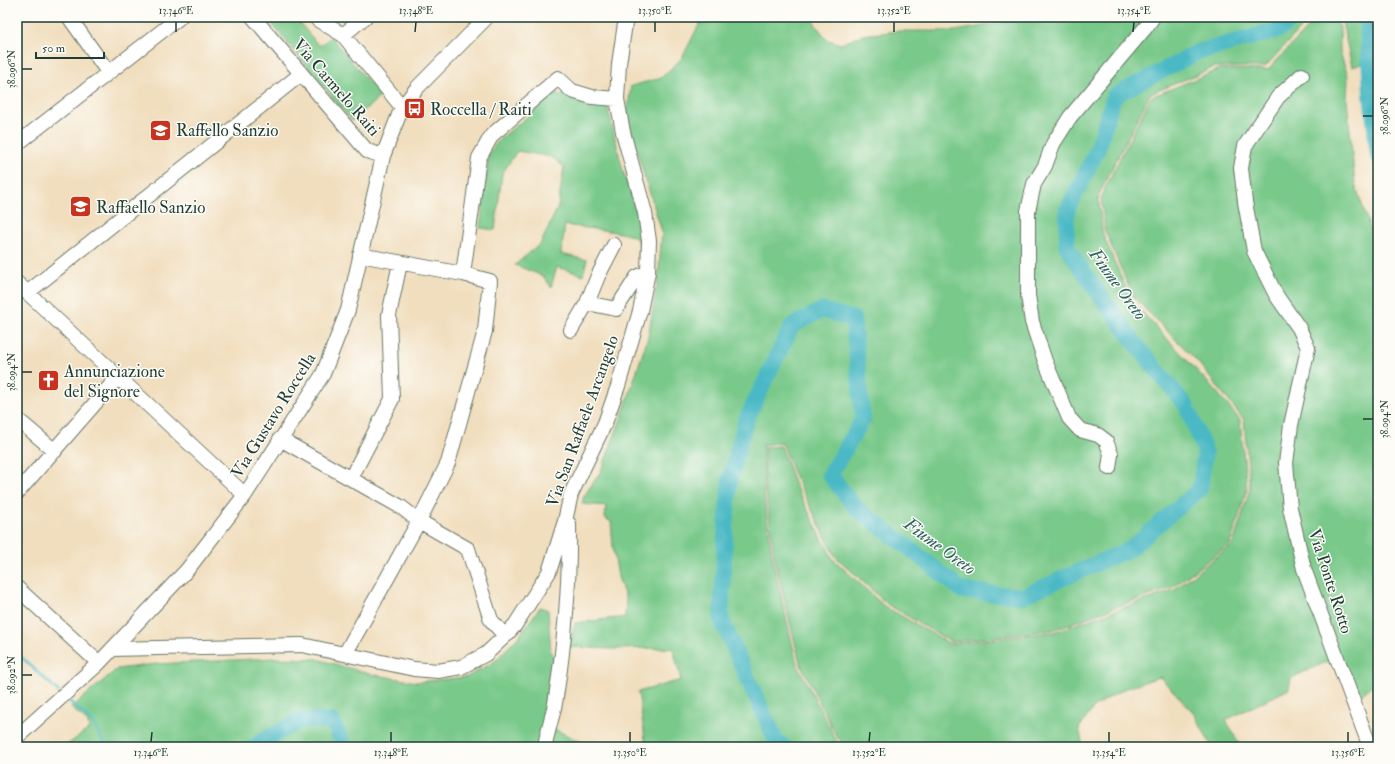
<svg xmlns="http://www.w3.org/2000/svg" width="1395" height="764" viewBox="0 0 1395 764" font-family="'IM FELL Double Pica',serif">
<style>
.green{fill:#79c98a;stroke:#4c835f}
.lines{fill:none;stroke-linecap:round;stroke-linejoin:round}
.stream{stroke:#4cb9c5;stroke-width:2.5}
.river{stroke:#4cb9c5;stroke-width:16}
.minor-casing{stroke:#687564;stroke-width:16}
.minor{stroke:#fff;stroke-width:14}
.ticks{fill:none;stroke:#1f3d34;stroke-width:1.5}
.labels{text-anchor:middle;stroke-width:3;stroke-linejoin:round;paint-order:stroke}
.street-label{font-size:17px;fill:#1f3d34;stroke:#fdfcf7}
.poi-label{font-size:17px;fill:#1f3d34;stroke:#fdfcf7;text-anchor:start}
.water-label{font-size:18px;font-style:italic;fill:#2c6260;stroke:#fdfcf7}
.neatline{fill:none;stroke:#1f3d34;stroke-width:1.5}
.ticks-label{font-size:10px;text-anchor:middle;fill:#1f3d34}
</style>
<rect width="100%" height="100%" fill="#fdfcf7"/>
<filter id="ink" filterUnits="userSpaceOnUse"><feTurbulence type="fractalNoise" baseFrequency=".025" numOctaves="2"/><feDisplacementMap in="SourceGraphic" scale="8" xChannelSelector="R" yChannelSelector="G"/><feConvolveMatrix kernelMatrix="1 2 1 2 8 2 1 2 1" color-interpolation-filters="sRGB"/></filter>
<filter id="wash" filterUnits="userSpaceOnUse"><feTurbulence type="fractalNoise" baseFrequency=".012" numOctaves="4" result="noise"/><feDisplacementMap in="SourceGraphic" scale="16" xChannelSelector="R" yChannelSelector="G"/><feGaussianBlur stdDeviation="0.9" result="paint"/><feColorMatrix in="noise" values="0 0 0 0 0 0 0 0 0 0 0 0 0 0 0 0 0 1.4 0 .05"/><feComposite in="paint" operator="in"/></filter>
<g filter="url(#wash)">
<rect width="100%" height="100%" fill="#f1debe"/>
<path class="green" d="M266,17H295L319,46L331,37L381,96L352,121Z
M705,17H813L814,22L826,39L841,44L863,35L898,31H955L1019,20L1026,17H1311L1265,67H1215L1150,94L1098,196L1103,235L1131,300L1215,390L1240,420L1247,490L1230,544L1173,587L1052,630L951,642L887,604L835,556L793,472L782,442L763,445L764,496L773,562L797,664L836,740L842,747H645V739L638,692L681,680L673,648L612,649L569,647L575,623L625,617L626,600L618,577L613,547L611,521L605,519L606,506L582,504L584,496L601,471L621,419L648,337L658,279L662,232L633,139L627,113L631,86L661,78L682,58L701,21Z
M1318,17H1335L1340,28V53L1348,76L1347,99L1355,184L1374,240L1378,245V681L1357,698L1335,658L1291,678L1289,689L1226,720L1241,747H1212L1193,712L1160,677L1153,679L1124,689L1095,706L1079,728L1083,747H846L837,737L800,663L775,561L765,485V447L781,446L794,483L832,558L884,606L950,644L1054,632L1174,590L1233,544L1250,489L1244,420L1196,360L1133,297L1105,231L1101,196L1151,97L1220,69L1268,70Z
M1341,17H1378V58L1352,67Z
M556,93L592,105H607L623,171L641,225V257L639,258V242L633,236L616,232L565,225L561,254L587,260L583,275L557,267L551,287L543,276L515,265L541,243L558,207L564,167L552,157L517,151L502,174L495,230L480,228L489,153L500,139Z
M540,607L548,610L551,654L557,660L548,728L556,730L592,747H64L89,729L88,722L71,708L117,669L156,664L274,658L317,659L370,674L417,682L467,677L494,662L520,635Z"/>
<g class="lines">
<path class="stream" d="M17,653L59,692
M66,698L94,724L106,747"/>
<path class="river" d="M1367,17L1371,93L1378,156
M253,747L300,720L332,721L345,747
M784,747L776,741L721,619L725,537L730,479L746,420L792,326L822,310L853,319L863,419L830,475L856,508L908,547L963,591L1023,596L1130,549L1200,489L1205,451L1187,407L1139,348L1093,286L1067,247V210L1097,151L1114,96L1198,52L1279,30L1294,17"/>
</g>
</g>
<g filter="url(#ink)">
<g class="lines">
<defs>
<path id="minor" d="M69,17L108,72
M253,17L367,151L383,156
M316,17L318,20L343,35L402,107
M343,35L365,17
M1302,75L1278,97L1245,146L1241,168L1245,202L1254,251L1276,295L1299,328L1308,348L1291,425L1286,463L1290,508L1304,569L1370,747
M17,144L180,17
M360,255L463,274
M17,283L245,495
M27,293L301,74
M587,303L616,309L637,277L648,272
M571,330L587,303L598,276L614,245
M17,419L55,451
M280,439L401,507L419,521L468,549L491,620L505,636
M1109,468L1111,454L1106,441L1098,435L1080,430L1069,418L1045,361L1032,322L1028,295V211L1034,184L1045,166L1053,144L1070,117L1146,27L1153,17
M351,478L392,399L389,315L400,263
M17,493L118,377
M17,588L99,663
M112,649L302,645L414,669L438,671L461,667L486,654L505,636L515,625L549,572L565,521L571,494L605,423L618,386L640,311L648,272L649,241L645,213L623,132L617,99L619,64L626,17
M345,654L419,521L448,463L485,331L490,281L463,274L479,158L492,135L558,78L572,91L592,97L617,99
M17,737L99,663L187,570L245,495L323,374L348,310L383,156L402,107L417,88L487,17
M545,747C547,730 554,714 556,697C565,639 570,582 569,524L566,522"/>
</defs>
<use href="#minor" class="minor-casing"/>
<use href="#minor" class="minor"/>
</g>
</g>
<path class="ticks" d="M176,32V22M415,32L416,22M655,32V22M894,32V22M1133,32L1134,22M22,69H32M1363,116H1373M22,372H32M1363,419H1373M22,675H32M151,742L152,732M391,742V732M630,742V732M869,742L870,732M1109,742V732M1348,742V732"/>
<defs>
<symbol id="bus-square" viewBox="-11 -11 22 22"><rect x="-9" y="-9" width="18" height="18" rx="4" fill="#c8321e" stroke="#fdfcf7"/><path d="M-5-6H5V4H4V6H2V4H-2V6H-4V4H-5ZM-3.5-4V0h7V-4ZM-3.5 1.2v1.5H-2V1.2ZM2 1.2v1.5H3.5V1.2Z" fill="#fff"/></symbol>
<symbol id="school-square" viewBox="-11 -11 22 22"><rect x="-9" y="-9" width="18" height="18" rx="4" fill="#c8321e" stroke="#fdfcf7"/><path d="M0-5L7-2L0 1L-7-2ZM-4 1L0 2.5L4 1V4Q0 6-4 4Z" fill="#fff"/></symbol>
<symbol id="church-square" viewBox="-11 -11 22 22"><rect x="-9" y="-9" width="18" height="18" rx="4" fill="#c8321e" stroke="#fdfcf7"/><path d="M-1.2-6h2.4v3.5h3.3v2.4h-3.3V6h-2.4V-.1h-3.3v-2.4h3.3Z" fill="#fff"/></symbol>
</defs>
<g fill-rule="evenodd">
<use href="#bus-square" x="402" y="96" width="25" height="25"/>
<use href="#school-square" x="148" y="118" width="25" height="25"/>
<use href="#school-square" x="68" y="194" width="25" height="25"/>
<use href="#church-square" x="36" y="368" width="25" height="25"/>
</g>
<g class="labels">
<g class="street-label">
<text transform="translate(337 87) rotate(49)" y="6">Via Carmelo Raiti</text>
<text transform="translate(273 415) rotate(-58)" y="6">Via Gustavo Roccella</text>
<text transform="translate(582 421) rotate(-70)" y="6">Via San Raffaele Arcangelo</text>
<text transform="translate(1331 581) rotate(72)" y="6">Via Ponte Rotto</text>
</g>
<g class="poi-label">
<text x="430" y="115">Roccella / Raiti</text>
<text x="176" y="136">Raffello Sanzio</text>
<text x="96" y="213">Raffaello Sanzio</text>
<text x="64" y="377">Annunciazione<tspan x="64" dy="20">del Signore</tspan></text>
</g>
<g class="water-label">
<text transform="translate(1118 284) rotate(54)" y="6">Fiume Oreto</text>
<text transform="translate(940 546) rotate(36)" y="6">Fiume Oreto</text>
</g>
</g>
<rect width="1395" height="764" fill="none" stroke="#fdfcf7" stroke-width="44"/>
<path d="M36 52v6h68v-6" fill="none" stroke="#1f3d34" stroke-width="2"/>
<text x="42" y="52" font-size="12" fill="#1f3d34" stroke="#fdfcf7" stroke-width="3" paint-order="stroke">50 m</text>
<rect x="22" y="22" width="1351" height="720" class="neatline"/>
<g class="ticks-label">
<text x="176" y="14">13.346°E</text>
<text x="416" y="14">13.348°E</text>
<text x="655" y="14">13.350°E</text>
<text x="894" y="14">13.352°E</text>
<text x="1134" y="14">13.354°E</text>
<text transform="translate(11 69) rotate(-90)" y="4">38.096°N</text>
<text transform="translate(1384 116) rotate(-90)" y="4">38.096°N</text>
<text transform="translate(11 372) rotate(-90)" y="4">38.094°N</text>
<text transform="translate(1384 419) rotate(-90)" y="4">38.094°N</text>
<text transform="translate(11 675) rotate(-90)" y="4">38.092°N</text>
<text x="151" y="756">13.346°E</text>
<text x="391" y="756">13.348°E</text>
<text x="630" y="756">13.350°E</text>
<text x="869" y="756">13.352°E</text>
<text x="1109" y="756">13.354°E</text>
<text x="1348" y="756">13.356°E</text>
</g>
</svg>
